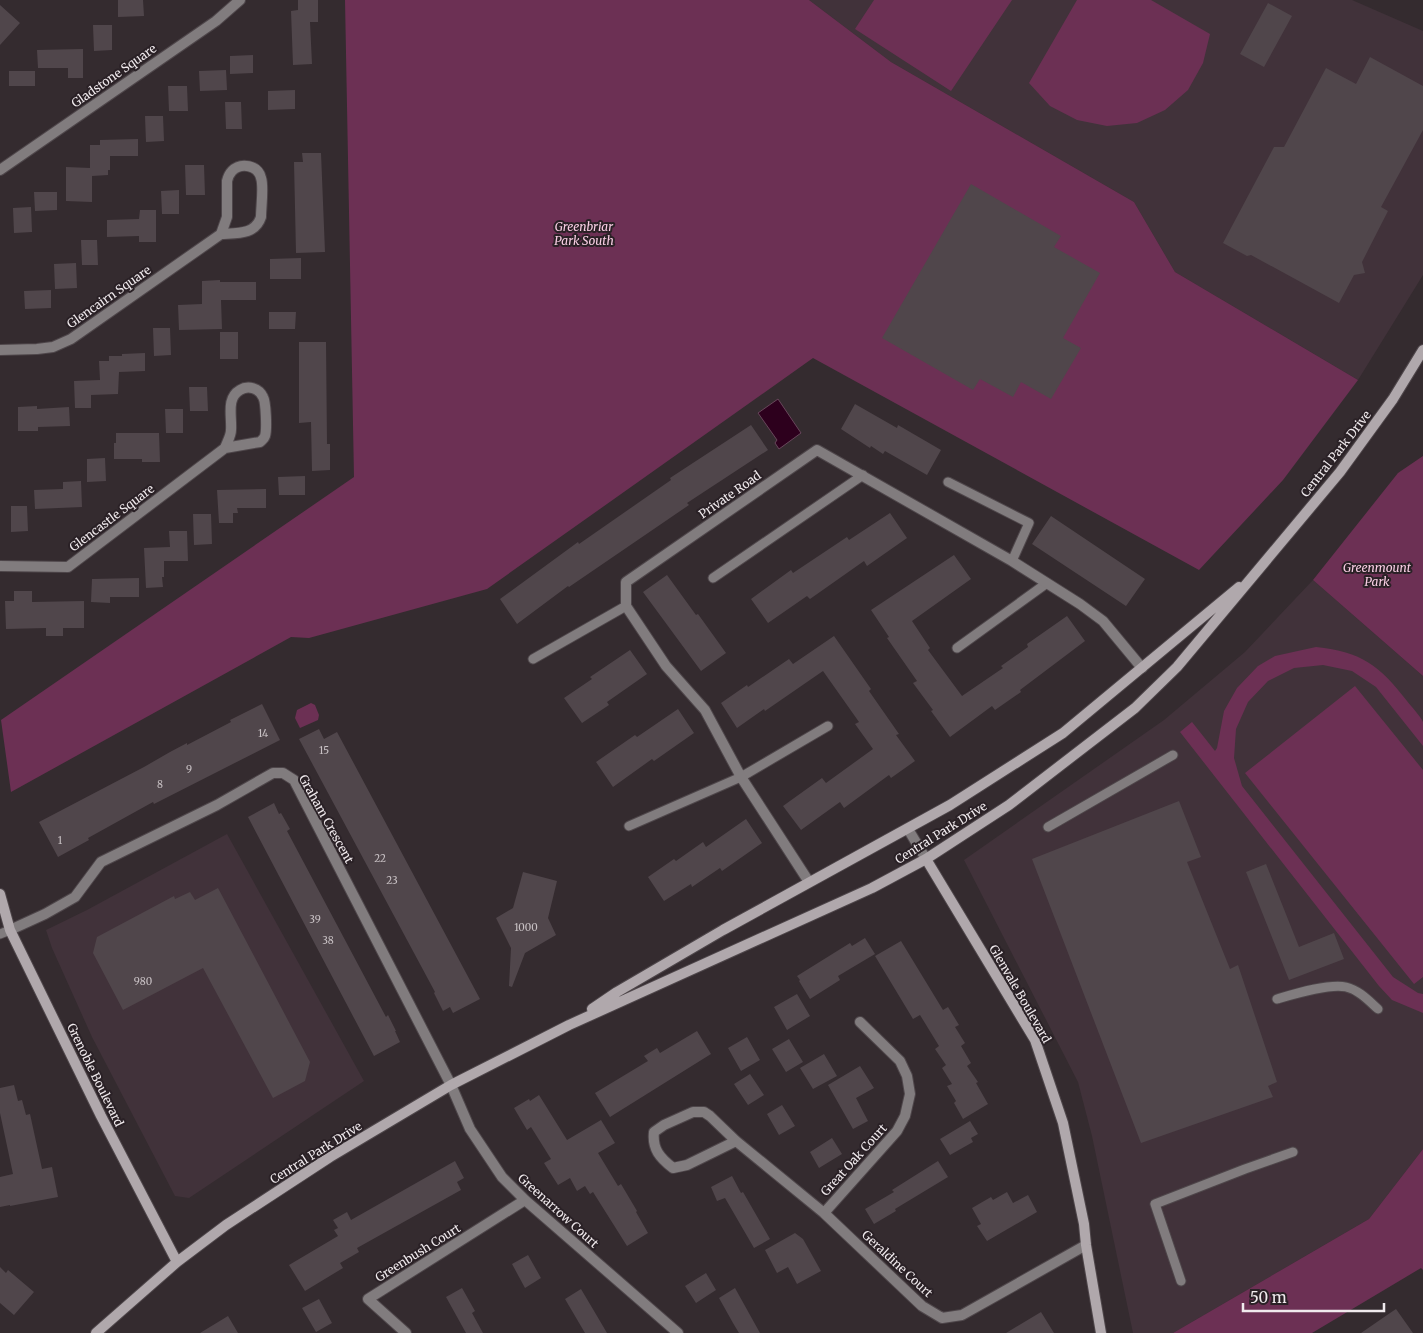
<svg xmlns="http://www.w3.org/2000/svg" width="1423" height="1333" viewBox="0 0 1423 1333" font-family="Merriweather,serif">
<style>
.built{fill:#41323a}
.green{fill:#6c3054}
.water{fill:#2d001d;stroke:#68465b}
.building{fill:#50464b}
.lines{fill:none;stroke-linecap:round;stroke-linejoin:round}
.lane-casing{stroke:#4e464a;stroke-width:11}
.street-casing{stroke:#4e464a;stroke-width:12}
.secondary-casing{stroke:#4e464a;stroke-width:12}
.lane{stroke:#817c7e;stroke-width:9}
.street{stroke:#817c7e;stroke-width:10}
.secondary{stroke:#b0a8ac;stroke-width:10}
.labels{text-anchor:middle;stroke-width:4;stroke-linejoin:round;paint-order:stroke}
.number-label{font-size:10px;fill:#c8c1c4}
.street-label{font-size:12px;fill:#f0eaed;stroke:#2a2126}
.park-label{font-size:12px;font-style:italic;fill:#f9cee4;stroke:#2a2126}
</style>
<rect width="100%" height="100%" fill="#342b2f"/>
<path class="built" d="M809,0H1352L1423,31V275L1358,380L1175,272L1134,202L891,62Z
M1313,580L1423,676V1149L1369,1219L1173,1333H1133L1092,1136L1078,1082L964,860L1164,720L1245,652Z
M227,834L364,1081L189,1198L175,1196L92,1037L52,948L46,930L87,910Z"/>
<path class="green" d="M345,0H809L891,62L1134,202L1175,272L1358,380L1283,480L1199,570L813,358L487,589L309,638L291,637L11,792L1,720L354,477Z
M874,0H1012L951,91L855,29Z
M1077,0H1151L1210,34L1203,63L1188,90L1165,110L1137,123L1107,126L1077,120L1050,106L1029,83Z
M1423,456V676L1313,580L1398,473Z
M1316,647C1362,652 1379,665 1407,701C1411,706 1421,717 1423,722C1423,729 1423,739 1423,746L1376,687L1352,671L1323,665L1294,668L1268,681L1248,702L1236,729L1234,758L1242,786L1393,977L1418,993L1423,994V1013L1392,1000L1379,986L1180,732L1192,722L1215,751L1217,748L1224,711L1237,688L1258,666L1275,656Z
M1355,686L1423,770V977L1414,984L1245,773Z
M311,703L315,705L319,715L318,720L300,728L295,718L297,710Z
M1423,1149V1270L1421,1268L1312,1333H1173L1369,1219Z"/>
<path class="water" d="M778,399L801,433L779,449L775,443L777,440L758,413Z"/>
<path class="building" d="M118,0H143L144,16L118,17Z
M298,0H318V22H310L312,64L293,65L291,11L298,10Z
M1268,3L1292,16L1264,67L1240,54Z
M0,5L20,23L0,45Z
M93,25H112V50L94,51Z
M83,49V78H68V68H38L37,50Z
M253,55V73L230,74V56Z
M1370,57L1423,86V130L1381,207L1388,211L1362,262L1365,273L1354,275L1339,303L1251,255L1247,256L1223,243L1274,147H1284L1326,68L1356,84Z
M226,70L227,90L200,91L199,71Z
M9,71H35V86H9Z
M168,86H187L188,111H169Z
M295,90V109L268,110V91Z
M225,102H241L242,129H226Z
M145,116H163L164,141L146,142Z
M138,139V156H110V170H108V175L92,176V202L66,201V167L90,168V145H100V140Z
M302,153H321L325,252L296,253L294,162H303Z
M185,165H204L205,195H186Z
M971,184L1061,236L1054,247L1100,273L1063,338L1081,348L1051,399L1021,382L1013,397L980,379L973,390L882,338Z
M179,190V214H162L161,191Z
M34,192H57V210L35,211Z
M31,207L32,232L14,233L13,208Z
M140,210H156V242H139V236L107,237V220L139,219Z
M81,240H97L98,265H82Z
M301,258V279H270V259Z
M76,263L77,288L55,289L54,264Z
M220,280V282H256V300H221L222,329L179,330L178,305L202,304V281Z
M51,290V308L25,309L24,291Z
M269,312H296L295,329H269Z
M153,328H170L171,355L154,356Z
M220,332H238V359H220Z
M299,342H326L327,444H330V470L312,471L311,422L299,423Z
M145,353V371L119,372L118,394L91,395V408H75L74,381L100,380L99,361H109V356H122V354Z
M189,387H207L208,411H190Z
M855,404L897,428L898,425L941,450L927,475L885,451L883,454L871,446L870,448L841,429Z
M37,406V409L69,407L70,426L38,427V431H18V407Z
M165,409H183V433H166Z
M751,425L768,450L687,503L689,505L569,587L568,586L517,624L500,599L578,542L579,544L671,480L670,478Z
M116,433H159L160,462H142V459H114V443H116Z
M105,458L106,481L87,482V459Z
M305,476V495H279L278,477Z
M81,481L82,507L35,509L34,490L63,489V482Z
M266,489V508H237L238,513H233V523H219L217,490Z
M11,506H27L28,531L11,532Z
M890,513L907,538L867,566L864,561L810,599L807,596L768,623L751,599L791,570L793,573L847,537L849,540Z
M193,514H211L212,544L194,545Z
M1051,516L1145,579L1126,606L1032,544Z
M169,531H187L188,561H164V577H162L163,587L146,588L144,548L170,547Z
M954,555L971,579L912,621L930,648L928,650L962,696L1003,668L1001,666L1028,647L1027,644L1067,616L1085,641L1020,690L1021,692L995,710L992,706L950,737L931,711L933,710L913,683L917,681L887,638L889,637L871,610Z
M667,575L696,615L698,614L726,653L701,671L643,592Z
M139,578V597H110V603L91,602L92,579Z
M14,591H32V602L84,601V628H63V636H46V628L6,629L5,601H14Z
M834,636L871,689L869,691L899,734L896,735L915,761L891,778L889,775L844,808L840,802L801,830L783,806L822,778L826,783L873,749L855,724L859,722L823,671L765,711L764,709L737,728L721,703L747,685L748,687L789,659L793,664Z
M630,650L647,674L607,702L609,705L582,723L564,698L592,679L590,677Z
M262,704L280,740L154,804L153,802L88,838L89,840L58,857L39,822L144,767L170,752L187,743V745L231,722L230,720Z
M678,709L694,733L654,761L652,759L613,787L596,762L635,735L637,737Z
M319,729L324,739L337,732L480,999L453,1013L450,1007L443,1011L434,993L435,992L299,739Z
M1179,801L1201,857L1187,862L1230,969L1238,965L1277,1082L1268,1086L1273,1097L1141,1143L1032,859Z
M274,803L279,814L281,813L290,829L287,831L386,1017L388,1015L396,1031H395L400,1042L374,1056L248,817Z
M746,819L762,843L722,871L720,868L692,887L691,884L664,901L648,877L674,859L676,861L703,842L706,847Z
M1266,864L1299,947L1334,933L1344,959L1289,980L1246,872Z
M523,872L557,881L548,918L556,935L525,953L512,987L509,986L511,948L496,918L513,908Z
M218,888L310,1062L305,1081L273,1098L203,968L123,1010L93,953L97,937L174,896L175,899L190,892L195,900Z
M865,938L875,954L838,976L840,980L810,999L799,981L800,980L797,976L850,943L852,946Z
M901,941L943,1010L948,1007L959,1025L955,1027L965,1043L961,1046L971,1063L967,1066L978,1082L976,1083L988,1104L963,1119L954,1103L956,1101L947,1086L952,1084L942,1068L946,1065L935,1049L939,1046L920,1015L913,1019L875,956Z
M797,994L810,1016L787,1030L774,1007Z
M697,1031L711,1054L610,1117L595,1093L648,1061L644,1056L657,1048L660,1053Z
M747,1037L760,1060L741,1071L728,1048Z
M789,1039L803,1062L786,1072L772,1049Z
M824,1054L837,1076L813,1089L800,1068Z
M860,1066L874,1088L856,1098L868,1121L853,1129L828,1085Z
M750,1074L764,1095L748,1105L734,1084Z
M14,1085L18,1101L22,1100L26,1115L30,1114L42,1169L52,1167L58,1197L10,1206V1205L0,1207V1177L13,1174L0,1113V1088Z
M539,1095L567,1140L601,1120L615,1143L598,1153L618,1186L621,1184L637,1211L636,1212L648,1233L627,1246L593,1192L590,1194L585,1186L577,1191L570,1178L558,1185L544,1163L551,1159L531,1127L527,1130L514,1108L529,1099L530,1101Z
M782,1105L795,1126L779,1135L767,1114Z
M970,1121L978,1134L971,1138L973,1142L950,1155L940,1139Z
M832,1138L842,1154L819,1168L810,1152Z
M455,1161L464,1178L457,1182L461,1190L357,1248L359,1252L340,1263L343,1268L305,1291L289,1265L338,1236L334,1230L338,1228L333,1220L347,1212L351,1220Z
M938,1161L948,1177L895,1209L896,1211L874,1224L865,1209L894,1192L892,1190Z
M732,1176L741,1193L743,1192L770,1239L754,1248L725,1198L717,1201L711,1187Z
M1007,1192L1013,1203L1028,1195L1037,1212L987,1241L977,1226L981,1224L972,1208L991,1197L993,1200Z
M795,1233L803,1239L821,1271L797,1284L788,1267L777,1273L765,1250Z
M528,1255L541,1278L525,1288L512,1264Z
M0,1267L6,1273L8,1270L34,1292L14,1315L0,1303Z
M706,1273L716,1290L696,1303L685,1286Z
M462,1288L475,1311L472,1313L483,1333H466L446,1297Z
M735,1288L760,1333H739L733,1323L719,1298Z
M581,1289L597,1316L607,1333H585L565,1299Z
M319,1299L332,1323L316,1332L302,1308Z
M1396,1309L1413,1333H1361L1390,1313Z
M1041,1312L1054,1333H1006Z
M228,1316L238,1333H200Z"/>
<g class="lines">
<defs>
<path id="lane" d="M948,482L1029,523L1012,561
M713,578L863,475
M957,648L1047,583
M533,659L626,606
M629,826L741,777L828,726
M1048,827L1173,755
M0,934L10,930
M1277,999C1294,994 1330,983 1346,987C1359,990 1369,1001 1378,1009
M1181,1281L1155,1204L1245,1169L1293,1152"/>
<path id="street" d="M0,170L216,21L240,0
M0,350L37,349L53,347L71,339L221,234C237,233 255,235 261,217C261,207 264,186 261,178C258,165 241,162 232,171C229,174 228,177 227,181V217L221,234
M0,566L68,567L225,448L260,442C263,439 264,439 265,436C267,430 266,402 263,397C259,388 248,385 240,390C226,398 232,416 231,430C231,436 227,442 225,448
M908,829L926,859
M809,882L741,777L705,710L666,666L626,606V582L817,450L1012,561L1080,604L1103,621L1142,668
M10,930L45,914L75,897L101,862L217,805L273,773H283L294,780L451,1085L470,1129L502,1177L525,1200L678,1333
M736,1141L687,1165L673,1168C660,1158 652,1149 654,1132L664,1125L693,1112H704L710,1116L736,1141L824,1213L922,1306L942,1318L962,1315L1086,1245
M824,1213L897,1131L905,1116L910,1094L907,1076L900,1061L860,1022
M406,1333L368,1299L525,1200"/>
<path id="secondary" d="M926,859L1035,1040L1063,1123L1084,1224L1086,1245L1101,1333
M0,894L10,930L101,1116L177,1262
M592,1009L617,992L723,930L950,805L1063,733L1239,587
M96,1333L177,1262L226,1225L330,1157L451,1085L569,1025L872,888L926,859L1009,805L1135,708L1177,667L1340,472L1393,399L1423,350"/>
</defs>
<use href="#lane" class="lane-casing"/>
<use href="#street" class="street-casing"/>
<use href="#secondary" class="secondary-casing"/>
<use href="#lane" class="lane"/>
<use href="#street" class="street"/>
<use href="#secondary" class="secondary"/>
</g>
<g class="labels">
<g class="number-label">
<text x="263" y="737">14</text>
<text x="324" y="754">15</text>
<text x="189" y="773">9</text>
<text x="160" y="788">8</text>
<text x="60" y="844">1</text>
<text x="380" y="862">22</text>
<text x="392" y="884">23</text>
<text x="315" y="923">39</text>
<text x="526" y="931">1000</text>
<text x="328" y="944">38</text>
<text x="143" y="985">980</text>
</g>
<g class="street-label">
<text transform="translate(114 76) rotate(-35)" y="4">Gladstone Square</text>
<text transform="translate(109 297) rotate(-35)" y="4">Glencairn Square</text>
<text transform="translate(1336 454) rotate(-52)" y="4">Central Park Drive</text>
<text transform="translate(730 495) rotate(-35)" y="4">Private Road</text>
<text transform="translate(112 518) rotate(-37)" y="4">Glencastle Square</text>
<text transform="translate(326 819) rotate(61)" y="4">Graham Crescent</text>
<text transform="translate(941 833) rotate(-32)" y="4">Central Park Drive</text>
<text transform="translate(1020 994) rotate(60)" y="4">Glenvale Boulevard</text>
<text transform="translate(95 1075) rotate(64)" y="4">Grenoble Boulevard</text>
<text transform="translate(316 1153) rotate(-32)" y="4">Central Park Drive</text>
<text transform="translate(854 1160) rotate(-48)" y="4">Great Oak Court</text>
<text transform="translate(558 1211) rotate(42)" y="4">Greenarrow Court</text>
<text transform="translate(418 1253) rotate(-32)" y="4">Greenbush Court</text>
<text transform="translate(897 1264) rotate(43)" y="4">Geraldine Court</text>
</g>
<g class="park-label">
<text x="584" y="231">Greenbriar<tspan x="584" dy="14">Park South</tspan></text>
<text x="1377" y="572">Greenmount<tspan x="1377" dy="14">Park</tspan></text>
</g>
</g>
<path d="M1243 1303v8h141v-8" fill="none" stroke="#f0eaed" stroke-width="2.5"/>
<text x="1250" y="1303" font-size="15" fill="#f0eaed" stroke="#2a2126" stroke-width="4" paint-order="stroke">50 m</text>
</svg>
